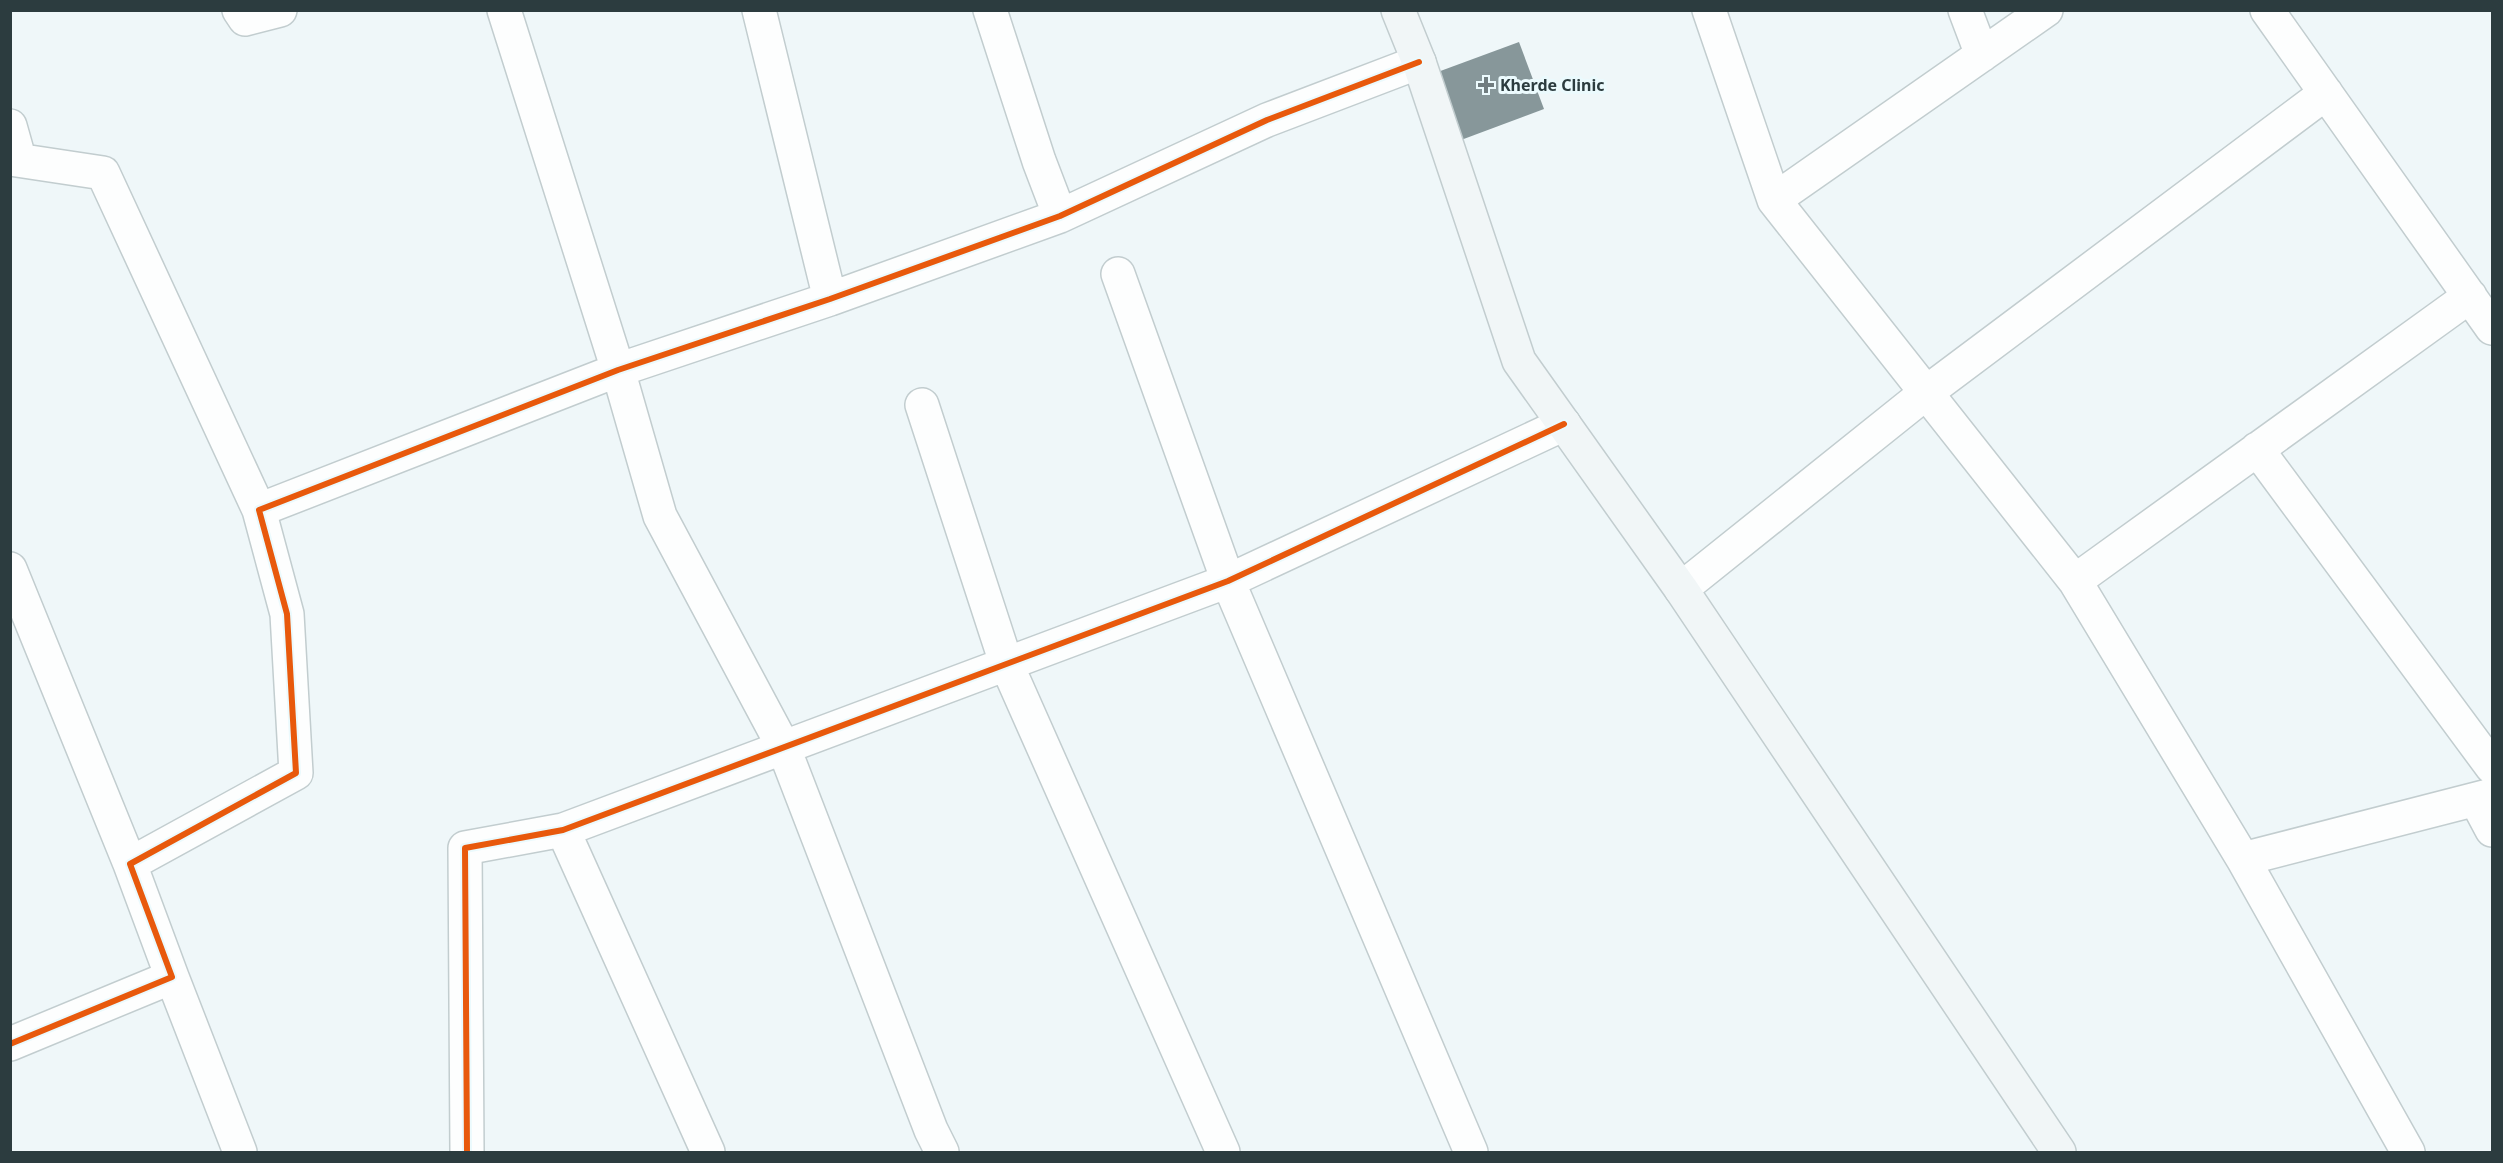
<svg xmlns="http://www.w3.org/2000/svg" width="2503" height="1163" viewBox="0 0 2503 1163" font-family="'Noto Sans',sans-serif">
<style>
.building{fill:#87979a}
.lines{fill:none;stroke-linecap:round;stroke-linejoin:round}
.street-casing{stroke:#c2cdcf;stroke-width:36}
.secondary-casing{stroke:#c2cdcf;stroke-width:36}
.street{stroke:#fdfefe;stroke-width:33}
.secondary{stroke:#f1f6f7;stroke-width:33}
.cycleway-casing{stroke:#ebfafd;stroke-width:10}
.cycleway{stroke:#e8590c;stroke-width:6}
.poi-dot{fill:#707d80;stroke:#ebfafd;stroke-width:2}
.labels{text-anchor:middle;stroke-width:6;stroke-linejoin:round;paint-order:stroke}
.poi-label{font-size:16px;font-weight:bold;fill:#2c3c3f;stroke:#ebfafd;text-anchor:start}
</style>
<rect width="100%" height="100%" fill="#eff7f9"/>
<path class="building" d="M1519,42L1544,109L1461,140L1435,73Z"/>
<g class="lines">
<defs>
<path id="street" d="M239,10L245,19L280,10
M504,10L618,370L660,516L783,746L931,1130L942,1152
M759,10L830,299
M990,10L1039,161L1060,216
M1709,10L1774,200L2075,581L2243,859L2408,1152
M1965,10L1982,55
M2267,10L2492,328
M10,126L19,158
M10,159L103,173L259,510
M1774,200L2046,10
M1118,274L1228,581L1471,1152
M922,405L1006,663L1223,1152
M2257,449L2492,767
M10,569L130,864
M2075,581L2470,296
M1681,589L1927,392L2326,93
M2476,800L2492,830
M563,830L708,1152
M2243,859L2492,795
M172,977L240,1152
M10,1044L172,977L130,864L296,773L287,614L259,510L618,370L830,299L1060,216L1267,120L1419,62
M467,1152L465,848L563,830L1228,581L1564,424"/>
<path id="secondary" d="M1398,10L1419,62L1519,361L1681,589L2059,1152"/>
</defs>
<use href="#street" class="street-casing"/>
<use href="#secondary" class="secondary-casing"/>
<use href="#street" class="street"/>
<use href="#secondary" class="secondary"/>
<defs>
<path id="cycleway" d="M10,1044L172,977L130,864L296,773L287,614L259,510L618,370L830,299L1060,216L1267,120L1419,62
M467,1152L465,848L563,830L1228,581L1564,424"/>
</defs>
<use href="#cycleway" class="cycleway-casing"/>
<use href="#cycleway" class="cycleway"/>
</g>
<path class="poi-dot" d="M1483 76h6v6h6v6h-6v6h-6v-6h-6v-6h6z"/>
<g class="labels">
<g class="poi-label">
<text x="1500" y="91">Kherde Clinic</text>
</g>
</g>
<rect width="2503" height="1163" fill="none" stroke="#2c3c3f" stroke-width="24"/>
</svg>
